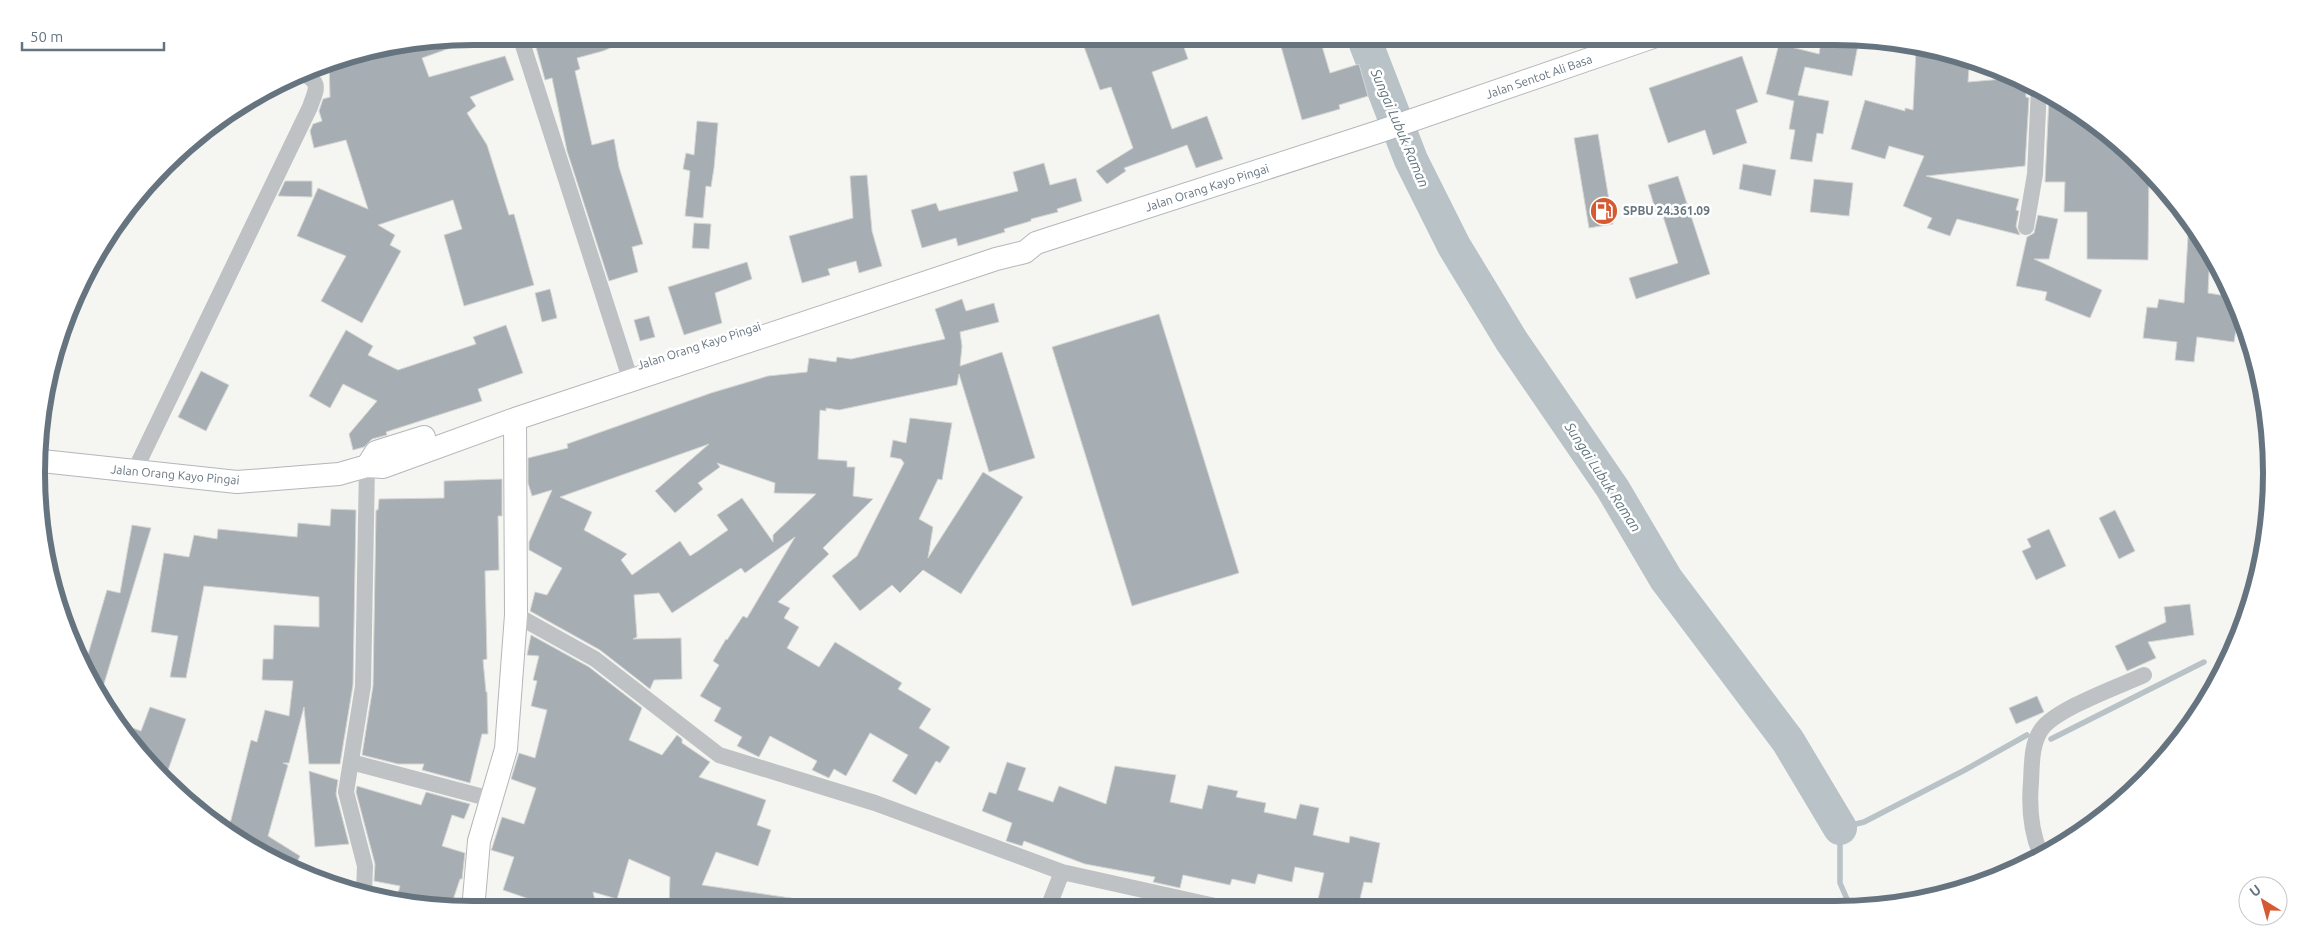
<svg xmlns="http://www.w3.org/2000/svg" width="2308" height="946" viewBox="0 0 2308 946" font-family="Ubuntu,sans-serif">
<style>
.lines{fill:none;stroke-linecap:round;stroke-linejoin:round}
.stream{stroke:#b8c2c7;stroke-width:5.5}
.river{stroke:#b8c2c7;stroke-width:34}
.building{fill:#a7aeb3;stroke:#d6d6d4;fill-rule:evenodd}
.secondary-casing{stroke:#b3b7bb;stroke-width:24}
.street{stroke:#bec2c5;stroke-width:16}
.secondary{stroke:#fff;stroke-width:22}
.labels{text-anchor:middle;stroke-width:5;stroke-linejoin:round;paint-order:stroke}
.street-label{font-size:12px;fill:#667480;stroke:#fff}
.poi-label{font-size:12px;font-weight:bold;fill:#667480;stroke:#fff;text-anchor:start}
.water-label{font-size:14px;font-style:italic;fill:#62757d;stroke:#fff}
.rim{fill:none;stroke:#667480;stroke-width:6}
</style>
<rect width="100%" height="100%" fill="#f5f5f1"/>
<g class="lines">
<path class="stream" d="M2051,739L2204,662
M1850,906L1840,883V828L1864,822L1963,771L2027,735"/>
<path class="river" d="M1363,36L1411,160L1454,246L1511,340L1613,489L1666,579L1788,741L1840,828"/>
</g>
<path class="building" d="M576,36H634V38L603,51L577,58L580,69L575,71L592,145L614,139L619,167L643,244L632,247L638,272L609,281L567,151L552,78L545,80L536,47Z
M1080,36H1180L1188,59L1152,72L1172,129L1207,116L1223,159L1196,168L1187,145L1124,168L1126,171L1107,184L1096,171L1133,148L1111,87L1100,90Z
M1278,36H1319L1330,73L1359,64L1368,96L1339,105L1340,109L1302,120Z
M1822,36L1859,40L1852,76L1805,67L1798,95L1829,101L1823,134L1817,133L1812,162L1790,159L1795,130L1789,129L1794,101L1766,94L1779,44L1819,54Z
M451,40L453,47L422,58L429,77L505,56L514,80L470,97L476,106L467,113L487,145L509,215L514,214L534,285L464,306L444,235L462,229L453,200L378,225L395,235L390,245L401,251L362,323L321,301L346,256L297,236L318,188L368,209L346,140L314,148L310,131L313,124L322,121L319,111L323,99L330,97L329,61Z
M1916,50L1964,58L1965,68H1969L1968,82L2015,78L2025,82L2026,97L2029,98L2025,166L1926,176L2019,199L2016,210L2019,211L2016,226L2020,235L1957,219L1950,236L1927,228L1932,218L1903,206L1924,156L1889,146L1885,159L1851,149L1865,100L1905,111V108L1913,110Z
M1742,56L1758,102L1736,110L1747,143L1713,155L1705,130L1668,143L1649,88Z
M2049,98H2058L2123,144L2149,173L2148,260L2087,259V212H2064L2065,182H2045Z
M697,121L718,123L714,168L711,187L706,186L703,218L685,216L690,171L683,169L686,153L694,155Z
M1598,134L1613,224L1589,228L1574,138Z
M1044,163L1050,185L1076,178L1082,201L1057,209L1058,212L1031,219V221L1004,229L1005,232L985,238L958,246L956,238L922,248L911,210L936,203L939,211L1018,191L1013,172Z
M1743,164L1776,170L1771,196L1739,189Z
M867,175L872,231L882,266L859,273L856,261L828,269L830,275L802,283L789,236L853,218L850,176Z
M1678,176L1710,274L1636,299L1629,278L1678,263L1661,210L1656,212L1648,185Z
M1814,179L1853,183L1849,216L1810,212Z
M285,181H312V197L278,196Z
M2038,215L2058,219L2049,259H2034L2102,290L2090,318L2045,300L2047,292L2016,286L2027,237L2034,233Z
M2189,220L2210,252L2208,293L2233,297L2239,312L2234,342L2197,337L2194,362L2175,360L2177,342L2143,338L2147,307L2157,308L2159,299L2184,303Z
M694,223L711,224L709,249L692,248Z
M747,262L752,279L715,293L722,323L684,335L668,287Z
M550,289L557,318L542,322L535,293Z
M962,299L966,311L994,303L999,322L960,332L962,346L960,366L1002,352L1035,458L989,472L959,374L957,385L839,410L826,408V411L820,410L818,459L847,461V467H855L853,496L873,499L823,548L829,554L778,602L790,608L784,618L799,627L787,648L819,667L835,642L902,683L898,689L931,709L919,728L950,747L940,763L936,761L916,795L892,781L908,755L870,733L846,776L834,769L829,778L812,770L817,761L770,736L759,757L737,746L742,737L714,721L721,708L700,696L719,665L713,661L726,639L727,640L743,616L747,618L795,537L745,573L741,568L672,613L659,593L634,595L637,637L633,639L681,638L682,679L654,680L650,689L600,650L530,611L535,592L547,595L562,568L529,550V542L552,490L532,496L528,483V458L568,448L567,444L711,393L768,376L807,372L809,358L836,362L837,357L851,359L945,339L935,309ZM709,444L655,491L675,513L703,489L698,483L720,467L717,463L775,483L774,493L816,494L773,535V542L742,498L717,515L728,530L698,551L690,556L680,541L632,575L621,560L627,554L584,530L592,512L560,497Z
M1159,314L1239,573L1132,606L1052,347Z
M649,316L655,337L640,341L634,320Z
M506,325L523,373L478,389L482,401L386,432L387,435L372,439L364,447L353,450L349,434L377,401L343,384L330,408L309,396L346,330L373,346L368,355L398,370L476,344L473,337Z
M201,371L229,385L206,431L178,417Z
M910,418L952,423L942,480L938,479L919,519L933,527L928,558L983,472L1023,497L961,594L923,570L900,593L892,585L860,611L832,576L857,556L904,463L901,459L890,457L893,440L906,443Z
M502,479V516H498L499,570L485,571L487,659L483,660L486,692H487L488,734H482L470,783L422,770L424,764H398L362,755L373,686L376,510H378L379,499L444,498V481Z
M331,509L356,510L353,685L340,764H309L304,707L289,763H283L288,765L268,836L300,856L295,866L225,829L231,820L251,740L257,742L265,710L289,716L293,681L262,680L263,659H273L274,625L319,627V597L204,586L186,678L170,677L178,636L151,632L164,553L189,557L194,535L217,539L218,529L297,537L298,523L330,526Z
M2115,510L2135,551L2119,559L2099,518Z
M132,525L151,528L100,697L84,668L107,590L120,593Z
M2049,529L2066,566L2036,580L2022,551L2031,547L2027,539Z
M2190,604L2194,635L2148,642L2156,658L2127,671L2115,646L2166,622L2164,607Z
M531,635L589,667L642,708L629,740L662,755L677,735L682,739V743L710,762L699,777L766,800L757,825L771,830L758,866L716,852L702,885L804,900L803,909H669L670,877L629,859L617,899L593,892L597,909L561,910L503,890L514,857L491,850L492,848L502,817L524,824L536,788L511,779L519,753L535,758L547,710L531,706L537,681L533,680L539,656L527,655Z
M2037,696L2044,712L2016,724L2009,708Z
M150,707L186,719L166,776L116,722L141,731Z
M1007,762L1026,768L1018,790L1053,802L1059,786L1106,804L1115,766L1176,775L1170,802L1202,809L1208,785L1238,791L1236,797L1266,803L1264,812L1296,819L1300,804L1319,808L1313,835L1349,843L1350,836L1380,843L1372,883L1364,882L1358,907H1334L1317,904L1324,873L1295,867L1292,882L1258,874L1255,884L1232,879L1230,885L1183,875L1180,888L1153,882L1155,877L1085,864L1024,841L1022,846L1006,841L1012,823L982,811L989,792L996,794Z
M309,771L338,780L336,794L349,844L315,847Z
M357,786L421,805L426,792L470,804L464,819L452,815L442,846L465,853L462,879H460L451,906L397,897L400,886L374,881L375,864L356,792Z"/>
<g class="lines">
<defs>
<path id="secondary" d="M42,461L237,482L339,474L367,466L383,467L515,419L996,259L1025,252L1036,243L1378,132L1656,36
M367,466L376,452L424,437
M473,910L479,841L506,749L516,615L515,419"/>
</defs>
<use href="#secondary" class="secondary-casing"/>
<path class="street" d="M520,36L627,369
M2026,227L2035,174L2039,88
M134,472L310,107C316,89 322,84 303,73
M516,615L595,659L719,755L875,803L1062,872L1224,908
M351,762L491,799
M2040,853C2031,831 2029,805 2031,782C2032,765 2031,745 2041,730C2055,709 2120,686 2144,675
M364,892L365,866L346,792L363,686L367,466
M1048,908L1062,872"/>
<use href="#secondary" class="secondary"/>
</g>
<defs>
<symbol id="fuel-disc" viewBox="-11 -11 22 22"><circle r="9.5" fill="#d55a31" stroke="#fff"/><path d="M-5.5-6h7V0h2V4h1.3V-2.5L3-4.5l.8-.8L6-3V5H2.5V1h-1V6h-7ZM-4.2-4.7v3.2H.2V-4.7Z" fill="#fff"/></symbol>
</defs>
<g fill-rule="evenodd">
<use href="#fuel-disc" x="1588" y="195" width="32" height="32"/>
</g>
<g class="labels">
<g class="street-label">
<text transform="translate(1539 77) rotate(-19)" y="4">Jalan Sentot Ali Basa</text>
<text transform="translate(1207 188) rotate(-18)" y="4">Jalan Orang Kayo Pingai</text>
<text transform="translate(699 346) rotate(-18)" y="4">Jalan Orang Kayo Pingai</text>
<text transform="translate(175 475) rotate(5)" y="4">Jalan Orang Kayo Pingai</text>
</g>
<g class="poi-label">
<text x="1623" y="215">SPBU 24.361.09</text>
</g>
<g class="water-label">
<text transform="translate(1400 128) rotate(67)" y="5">Sungai Lubuk Raman</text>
<text transform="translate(1603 477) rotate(57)" y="5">Sungai Lubuk Raman</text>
</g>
</g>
<path d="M0 0H2308V946H0ZM473 45H1835A428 428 0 0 1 2263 473V473A428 428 0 0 1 1835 901H473A428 428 0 0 1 45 473V473A428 428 0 0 1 473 45Z" fill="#fff" fill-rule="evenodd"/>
<path class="rim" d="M473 45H1835A428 428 0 0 1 2263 473V473A428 428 0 0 1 1835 901H473A428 428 0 0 1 45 473V473A428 428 0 0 1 473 45Z"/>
<g transform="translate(2263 901) rotate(323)"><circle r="24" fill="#ffffff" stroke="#c2c7cc"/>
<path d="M0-4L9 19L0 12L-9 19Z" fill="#d55a31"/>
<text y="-8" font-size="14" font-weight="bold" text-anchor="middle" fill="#667480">U</text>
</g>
<path d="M22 42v8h142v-8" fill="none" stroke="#667480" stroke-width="2.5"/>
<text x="30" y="42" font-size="15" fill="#667480" stroke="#ffffff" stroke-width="4" paint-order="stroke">50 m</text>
</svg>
